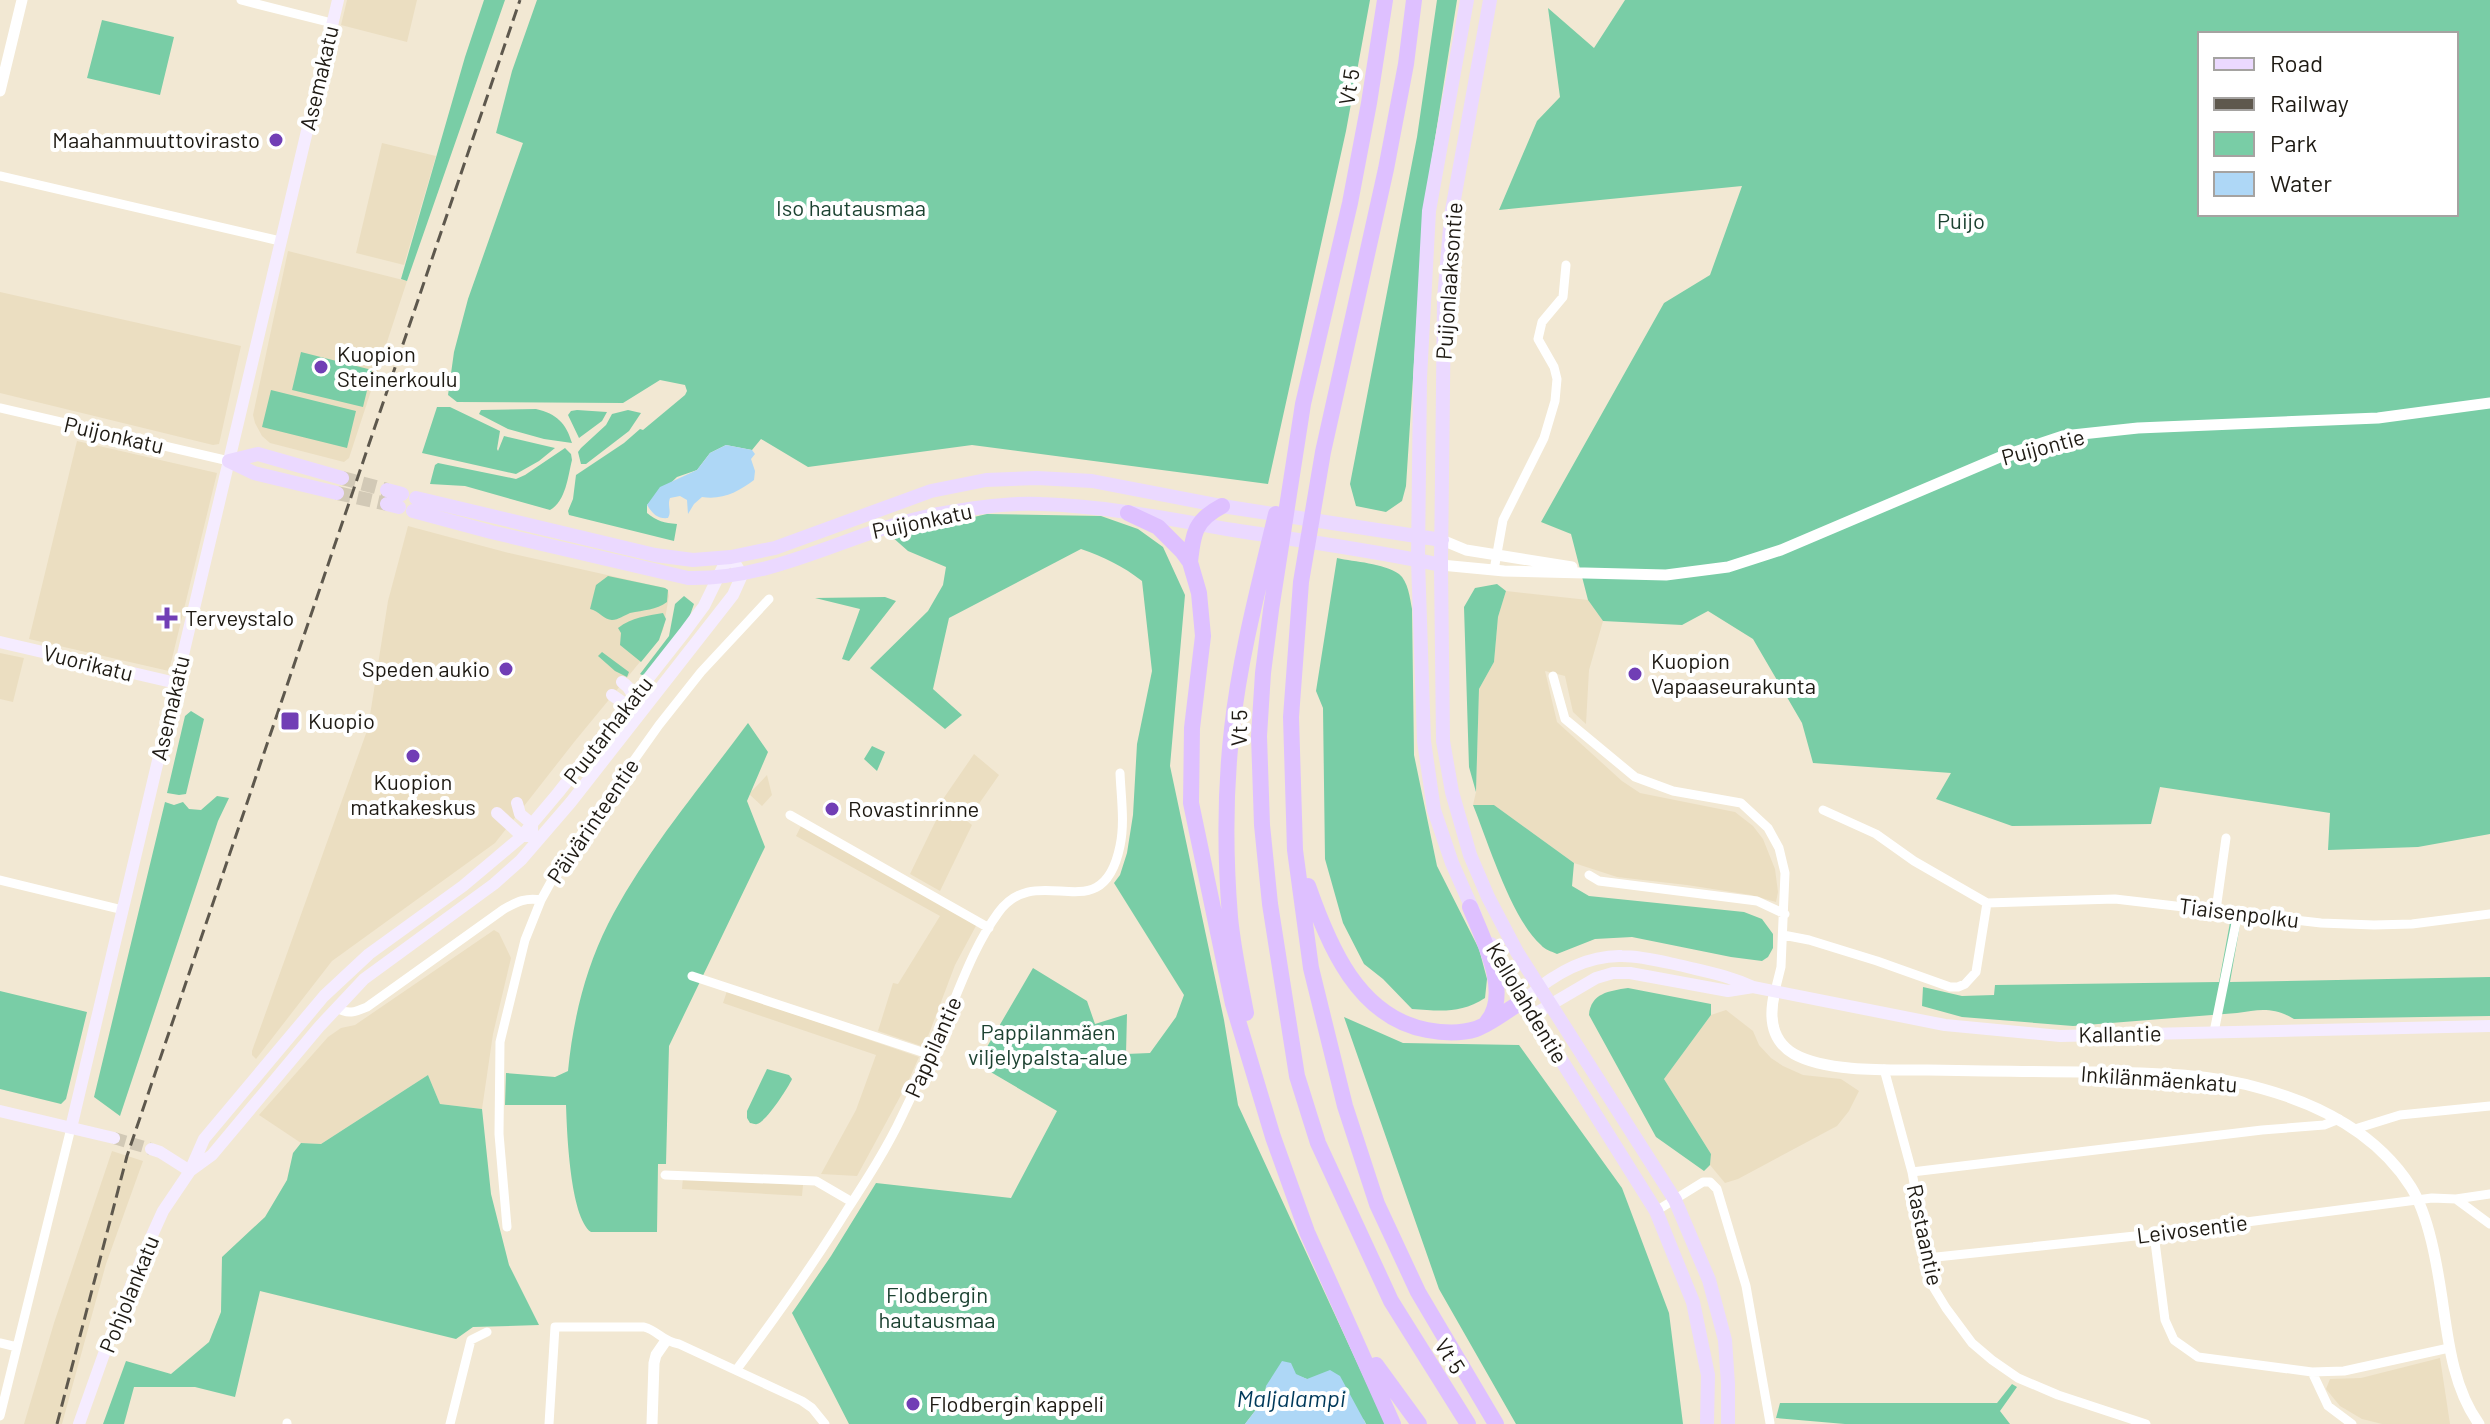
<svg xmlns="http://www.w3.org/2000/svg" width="2490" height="1424" viewBox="0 0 2490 1424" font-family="Barlow,sans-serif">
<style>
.built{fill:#ebdec1}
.green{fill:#79cda6;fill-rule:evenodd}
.water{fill:#aed7f6}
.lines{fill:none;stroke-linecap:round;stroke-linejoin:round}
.secondary-tunnel{stroke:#d2c9b6;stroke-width:12;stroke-dasharray:12 6;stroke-linecap:butt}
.primary-tunnel{stroke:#d2c9b6;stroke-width:14;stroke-dasharray:14 7;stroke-linecap:butt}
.minor{stroke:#fff;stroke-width:9}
.tertiary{stroke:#fff;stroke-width:11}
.secondary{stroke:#f5ecff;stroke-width:12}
.primary{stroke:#ebd9ff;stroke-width:14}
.motorway{stroke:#dec0ff;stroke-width:16}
.rail{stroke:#5e584d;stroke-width:3;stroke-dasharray:12 6;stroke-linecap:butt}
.poi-dot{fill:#713eb5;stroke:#fff;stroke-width:3}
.labels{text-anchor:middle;stroke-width:8;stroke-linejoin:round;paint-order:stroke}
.street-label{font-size:22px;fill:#1e1a13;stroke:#fff}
.poi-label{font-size:22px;fill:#1e1a13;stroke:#fff;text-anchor:start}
.park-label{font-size:22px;fill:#1c4231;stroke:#fff}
.water-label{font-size:24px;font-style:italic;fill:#00395a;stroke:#fff}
</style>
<rect width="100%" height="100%" fill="#f2e8d3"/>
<path class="built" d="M347,0H417L407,42L341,25Z
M382,143L436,156L404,265L356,253Z
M288,251L407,281L349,458L344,462L270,443L262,436L255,423L253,415Z
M0,292L241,346L219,444L213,445L0,393Z
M77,441L217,473L169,671L29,639Z
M408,526L505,552L665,588L668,590L669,596L663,630L658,640L575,741L495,843L332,961L256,1059L252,1055V1051L368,728L388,601Z
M1506,591L1588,600L1603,621L1589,670L1586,724L1573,712L1565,676L1545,671L1557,722L1622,781L1640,793L1735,812L1753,826L1763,839L1775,869L1778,892L1776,902L1751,895L1687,885L1617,877L1574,863L1494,805H1473L1476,792L1479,689L1494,662L1498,617Z
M0,653L24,658L13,702L0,699Z
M974,754L999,775L967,821L972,825L940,891L910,874L944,804L941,802Z
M767,775L772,795L762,806L749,794Z
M801,826L977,924L955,965L924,1047L878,1031L893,983L898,984L940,916L796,836Z
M494,930L499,933L511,958L493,1034L482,1109L440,1104L428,1075L321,1144L301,1143L259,1115L328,1037L341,1028L355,1025Z
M727,991L919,1057L907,1084L857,1176L821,1174L856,1110L876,1055L723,1003Z
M1726,1010L1753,1031L1759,1045L1771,1058L1783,1066L1803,1075L1841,1079L1859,1091L1849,1111L1837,1126L1738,1179L1725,1183L1710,1165L1711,1154L1664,1079L1711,1015Z
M112,1151L143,1161L106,1264L62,1424H24L54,1323Z
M683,1177L803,1185L802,1196L682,1189Z
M2440,1358L2450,1424H2382L2362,1419L2340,1406L2326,1389L2330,1379L2361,1378Z"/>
<path class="green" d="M484,0H505L407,281L401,279L465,57Z
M537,0H1370L1346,131L1268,484L972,445L808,467L761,439L752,450L726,445L710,453L697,470L677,477L647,505V513C657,521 664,523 677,524L674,541L569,515L568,511L573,499L576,475L624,443L640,429L643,430L685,395L687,391L685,385L660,380L623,403L457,402L448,395L454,352L468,299L523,143L496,133L512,71Z
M1437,0H1457L1424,208L1406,486L1402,501L1386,512L1356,506L1350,484L1417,137Z
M1625,0H2490V834L2418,847L2328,850L2330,813L2160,787L2151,824L2012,826L1936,799L1951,773L1813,763L1802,723L1753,639L1708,611L1682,625L1603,621L1588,600L1571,534L1541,522L1664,303L1710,275L1742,186L1499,210L1537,121L1560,97L1548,8L1594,48ZM2200,34H2456V214H2200Z
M102,20L174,37L160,95L87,78Z
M301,352L372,370L363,407L292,390Z
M271,390L356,411L347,448L262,427Z
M437,407H450L500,431L497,449L498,451L504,436L555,448L539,461L516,474L422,453Z
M536,409C557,414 566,423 572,443L544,439L508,429L479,414L481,410Z
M577,410L607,412L602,421L579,438L568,415L571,411Z
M628,410L641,413L629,431L586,464H581L578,452L581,448L606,425L612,414Z
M565,448L571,454L572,460C568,476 566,501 550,510L465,486L430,484L435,465L438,463L516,479L525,475Z
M987,514L1101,516L1138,529L1163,547L1185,595L1170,766L1224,1020L1238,1105L1372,1395L1396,1424H1366L1364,1420L1307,1379L1296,1375L1266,1386L1265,1398L1245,1424H849L792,1313L831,1256L876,1183L1011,1198L1057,1111L977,1064L1033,968L1087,1001L1095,1024L1127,1014L1126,1054L1150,1053L1176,1017L1184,995L1114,883L1120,875L1127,853L1133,815L1137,744L1152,671L1142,581C1123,566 1104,557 1081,549L949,618L933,689L962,715L945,729L870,668L928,611L943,585L946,567L908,551L891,536Z
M1337,558C1355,562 1383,563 1399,574C1408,581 1410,598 1412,609L1414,755L1437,866L1479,949L1487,979L1485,998C1460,1014 1440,1011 1412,1009L1383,979L1364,964L1343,923L1325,859L1323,708L1316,691Z
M608,576L665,588L668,590L667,602C656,610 644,610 630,613C625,615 618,620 612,620C604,620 599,611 590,609L596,585Z
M1497,584L1506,591L1498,617L1494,662L1479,689L1476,792L1469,767L1464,607L1475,588Z
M684,596L694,604L689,618L644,676L640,674L669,636L675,604Z
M885,597L896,601L849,661L842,659L860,609L815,598Z
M663,613L666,619L659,640L641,662L620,645L621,633L618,628C632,617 647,616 663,613Z
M602,652L629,672L627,677L615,671L598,656Z
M191,711L204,719L186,794L179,795L167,793L185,716Z
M748,723L768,752L747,801L765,847L669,1046L666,1164H658L657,1232H591C570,1217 567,1132 566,1105H505L506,1073L555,1077L568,1071C573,1020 585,970 608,924C645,852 700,788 748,723Z
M872,746L885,752L877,771L864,759Z
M217,796L229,798L218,821L120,1116L94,1097L165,802L174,805L183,802L189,809L201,810Z
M1473,805H1494L1574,863L1572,886L1589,896L1744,912L1762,919L1773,934V948L1768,957L1762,961L1731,957L1632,937L1595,939L1557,954C1551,951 1545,950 1541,945C1512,920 1488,842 1473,805Z
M2231,917L2241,919L2230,982L2490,977V1016L2294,1019C2274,1007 2260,1009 2237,1013L2073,1026L1962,1017L1922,1006L1923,987L1962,996L1994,995L1995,985L2219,982Z
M1628,988L1711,1004V1015L1664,1079L1711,1154L1710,1165L1704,1171L1656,1137L1589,1015C1591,993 1609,991 1628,988Z
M0,991L87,1012L66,1099L61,1104L0,1089Z
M1344,1017L1403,1043L1519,1045L1622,1188L1669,1313L1683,1424H1516L1439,1289Z
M767,1069L789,1075L792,1079C788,1088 766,1122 757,1124C755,1125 753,1123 750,1123L747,1118V1111Z
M428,1075L440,1104L482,1109L491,1194L509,1265L539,1325L473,1327L456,1339L260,1291L235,1397L195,1387H134L124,1424H103L126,1361L171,1374L209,1342L221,1312L222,1257L265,1217L287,1180L293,1153L301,1143L321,1144Z
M2012,1384L2017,1387L2000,1411L2010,1424H1845L1776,1418L1780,1403H1997Z"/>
<path class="water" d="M726,445L752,450L755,454L751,459L755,471L754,480C738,492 723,500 702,497L694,504L688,514L687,500L680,496L670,498C667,506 672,511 668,518C657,519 653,514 647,505L660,487L697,470L710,453Z
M1282,1361L1291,1363L1296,1374L1307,1379L1330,1370L1340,1376L1366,1424H1245L1265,1398L1266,1386Z"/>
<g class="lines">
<path class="secondary-tunnel" d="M114,1138L151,1149"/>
<path class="primary-tunnel" d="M342,478L387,490
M337,493L387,504"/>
<path class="minor" d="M241,0L332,23
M0,176L280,241
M0,408L229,461
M1494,570L1503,520L1544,438L1555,401L1557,379L1554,367L1538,339L1542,322L1563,297L1566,265
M1553,676L1565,719L1635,777L1673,791L1741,803L1768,828L1779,848L1785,873L1781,967L1775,991
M790,815L989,928
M1589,875L1599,881L1757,901L1785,914
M0,880L123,910
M1987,903L2115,899L2321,923L2374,925L2412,924L2490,914
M2216,910L2226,838
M1783,935L1809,940L1877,961L1950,987H1958L1965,984L1976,972L1987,903L1914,861L1876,834L1823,810
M692,976L931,1055
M337,1008C348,1015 355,1012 367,1007L504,909C517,902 526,897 541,900
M2214,1032L2238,913
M1884,1069L1912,1172L1932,1285L1946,1308L1972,1343L1992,1360L2018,1378L2058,1395L2146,1424
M2355,1129L2400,1115L2490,1106
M1912,1172L2262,1130L2324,1125L2339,1119
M665,1175L816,1181L852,1202
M2456,1199L2490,1224
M1656,1211L1703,1182H1710L1717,1189L1746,1286L1770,1423
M507,1227L499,1134L500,1042L525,940L541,900L563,860L659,725L701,672L769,599
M2154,1234L2165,1320L2174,1340L2198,1357L2312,1372L2344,1371L2449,1348
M1927,1258L2154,1234L2432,1198L2456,1199L2490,1194
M0,1343L17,1347
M737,1369C776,1317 813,1265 847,1210C867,1179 887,1148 902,1116C917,1085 932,1054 945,1022C961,985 974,946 998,913C1038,857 1102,934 1120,846C1125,823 1121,797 1120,773
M2312,1372L2328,1406L2352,1424
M0,1416L71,1128
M287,1424V1423
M450,1424L471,1340L487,1332
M549,1424L555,1327H644C659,1331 661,1341 679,1344L802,1401L812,1408L825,1424"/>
<path class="tertiary" d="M0,91L22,0
M1442,540L1466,550L1572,567
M1441,565L1504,571L1666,575L1728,567L1781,550L2000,457L2063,436L2138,428L2378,418L2490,403
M1775,991C1769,1015 1770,1040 1794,1054C1826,1072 1888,1070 1925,1070C1982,1071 2038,1072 2095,1072C2151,1073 2209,1073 2263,1089C2321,1105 2378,1135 2411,1187C2429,1216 2437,1265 2442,1298C2448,1340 2453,1388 2479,1424
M652,1424L654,1363L656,1355L665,1342"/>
<path class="secondary" d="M0,642L176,683
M622,682C629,687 634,694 634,703
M612,695L625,704L633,706
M517,803L520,814L532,824V831
M497,813L522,836H529
M1524,1000C1551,976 1585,955 1622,956C1642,956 1664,962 1683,966C1708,972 1730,976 1753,987L1945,1025L2060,1036L2490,1026
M1533,1015L1596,978L1613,973H1630L1728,991L1753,987
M0,1111L114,1138
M71,1128L338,0
M151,1149L160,1152L190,1171
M79,1424L105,1351L144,1253L163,1211L190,1171L204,1139L324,996L369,954L463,886L520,838L558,793L684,633L704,606L723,567L731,557L742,575L733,595L571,802L521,860L494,884L364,979L319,1027L212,1155L190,1171"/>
<path class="primary" d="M1467,0L1429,211L1420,378L1418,560L1424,741L1434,810L1452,863L1475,915
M1490,0L1451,216L1444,299L1441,565L1443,741L1452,792L1470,855L1488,897L1517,952L1675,1200L1709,1280L1725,1340L1728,1384V1424
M229,461L258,454L342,478
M229,461L254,473L337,493
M387,490L402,494
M416,498L655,555L693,560L731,557L775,548L931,491L986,480L1037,478L1092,481L1222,506L1442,540
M387,504L399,507
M413,511L491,532L688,578C780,580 851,530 939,514C971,508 1008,502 1041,504C1106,506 1169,519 1233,530C1302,541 1372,550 1441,565
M1491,944L1533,1015L1656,1211L1693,1302L1708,1375L1707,1424"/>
<path class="motorway" d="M1385,0L1369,103L1350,203L1303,404L1271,610L1263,673L1259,736L1262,825L1270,904L1297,1076L1318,1143L1391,1301L1468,1424
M1414,0L1406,64L1386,169L1323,452L1301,582L1291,717L1295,850L1311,968L1345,1106L1377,1204L1418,1292L1496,1424
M1128,513L1158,527L1182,551L1190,562L1199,593L1203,636L1192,728L1191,803L1233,1004L1273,1137L1307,1232L1393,1424
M1190,562C1193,533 1195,520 1222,506
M1308,886C1329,946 1358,1017 1427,1030C1443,1033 1460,1034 1476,1029C1492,1023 1509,1009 1524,1000
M1470,907C1482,937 1512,993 1487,1022
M1246,1013C1240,981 1233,949 1230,917C1225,855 1225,790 1232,729C1240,656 1259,585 1276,514
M1376,1365L1419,1424"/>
<path class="rail" d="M57,1424L127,1156L520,0"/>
</g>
<g class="poi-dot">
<circle cx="276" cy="140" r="8"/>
<circle cx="321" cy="367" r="8"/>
<path d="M163 606h8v8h8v8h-8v8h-8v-8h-8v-8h8z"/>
<circle cx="506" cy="669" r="8"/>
<circle cx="1635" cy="674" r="8"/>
<rect x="280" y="711" width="20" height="20" rx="4"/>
<circle cx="413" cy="756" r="8"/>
<circle cx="832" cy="809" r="8"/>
<circle cx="913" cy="1404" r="8"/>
</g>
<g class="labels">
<g class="street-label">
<text transform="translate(319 78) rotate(-77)" y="8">Asemakatu</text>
<text transform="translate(1349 87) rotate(-81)" y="8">Vt 5</text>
<text transform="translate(1449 281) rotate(-86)" y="8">Puijonlaaksontie</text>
<text transform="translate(114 435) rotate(13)" y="8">Puijonkatu</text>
<text transform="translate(2043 447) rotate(-15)" y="8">Puijontie</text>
<text transform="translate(922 521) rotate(-12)" y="8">Puijonkatu</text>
<text transform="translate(88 663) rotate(14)" y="8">Vuorikatu</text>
<text transform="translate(170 708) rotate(-77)" y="8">Asemakatu</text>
<text transform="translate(1239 728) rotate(-89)" y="8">Vt 5</text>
<text transform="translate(608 730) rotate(-52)" y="8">Puutarhakatu</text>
<text transform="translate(593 821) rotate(-56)" y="8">Päivärinteentie</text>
<text transform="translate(2239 913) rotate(7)" y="8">Tiaisenpolku</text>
<text transform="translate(1527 1003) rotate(59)" y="8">Kellolahdentie</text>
<text transform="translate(2120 1034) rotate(-1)" y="8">Kallantie</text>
<text transform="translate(933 1047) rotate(-66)" y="8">Pappilantie</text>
<text transform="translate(2159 1079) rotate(4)" y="8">Inkilänmäenkatu</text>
<text transform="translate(2192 1229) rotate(-7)" y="8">Leivosentie</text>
<text transform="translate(1925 1235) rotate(78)" y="8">Rastaantie</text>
<text transform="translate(129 1294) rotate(-68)" y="8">Pohjolankatu</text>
<text transform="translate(1450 1356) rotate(58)" y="8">Vt 5</text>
</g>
<g class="poi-label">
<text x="260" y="148" text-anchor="end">Maahanmuuttovirasto</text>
<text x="337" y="362">Kuopion<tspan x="337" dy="25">Steinerkoulu</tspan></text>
<text x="185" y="626">Terveystalo</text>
<text x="1651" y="669">Kuopion<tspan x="1651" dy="25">Vapaaseurakunta</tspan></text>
<text x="490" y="677" text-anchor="end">Speden aukio</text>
<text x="308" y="729">Kuopio</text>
<text x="413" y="790" text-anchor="middle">Kuopion<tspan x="413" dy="25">matkakeskus</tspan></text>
<text x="848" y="817">Rovastinrinne</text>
<text x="929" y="1412">Flodbergin kappeli</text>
</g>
<g class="park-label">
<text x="851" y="216">Iso hautausmaa</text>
<text x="1961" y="229">Puijo</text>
<text x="1048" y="1040">Pappilanmäen<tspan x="1048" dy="25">viljelypalsta-alue</tspan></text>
<text x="937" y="1303">Flodbergin<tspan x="937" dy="25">hautausmaa</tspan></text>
</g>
<g class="water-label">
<text x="1291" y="1407">Maljalampi</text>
</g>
</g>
<rect x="2198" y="32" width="260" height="184" fill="#ffffff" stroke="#a5a3a1" stroke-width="2"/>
<rect x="2214" y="58" width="40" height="12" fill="#ebd9ff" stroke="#a5a3a1" stroke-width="2"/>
<text x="2270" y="72" font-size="24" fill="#1e1a13">Road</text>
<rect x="2214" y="98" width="40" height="12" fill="#5e584d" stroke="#a5a3a1" stroke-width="2"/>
<text x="2270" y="112" font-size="24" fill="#1e1a13">Railway</text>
<rect x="2214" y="132" width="40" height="24" fill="#79cda6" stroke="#a5a3a1" stroke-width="2"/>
<text x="2270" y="152" font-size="24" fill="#1e1a13">Park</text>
<rect x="2214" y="172" width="40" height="24" fill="#aed7f6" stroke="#a5a3a1" stroke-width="2"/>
<text x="2270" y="192" font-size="24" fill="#1e1a13">Water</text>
</svg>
